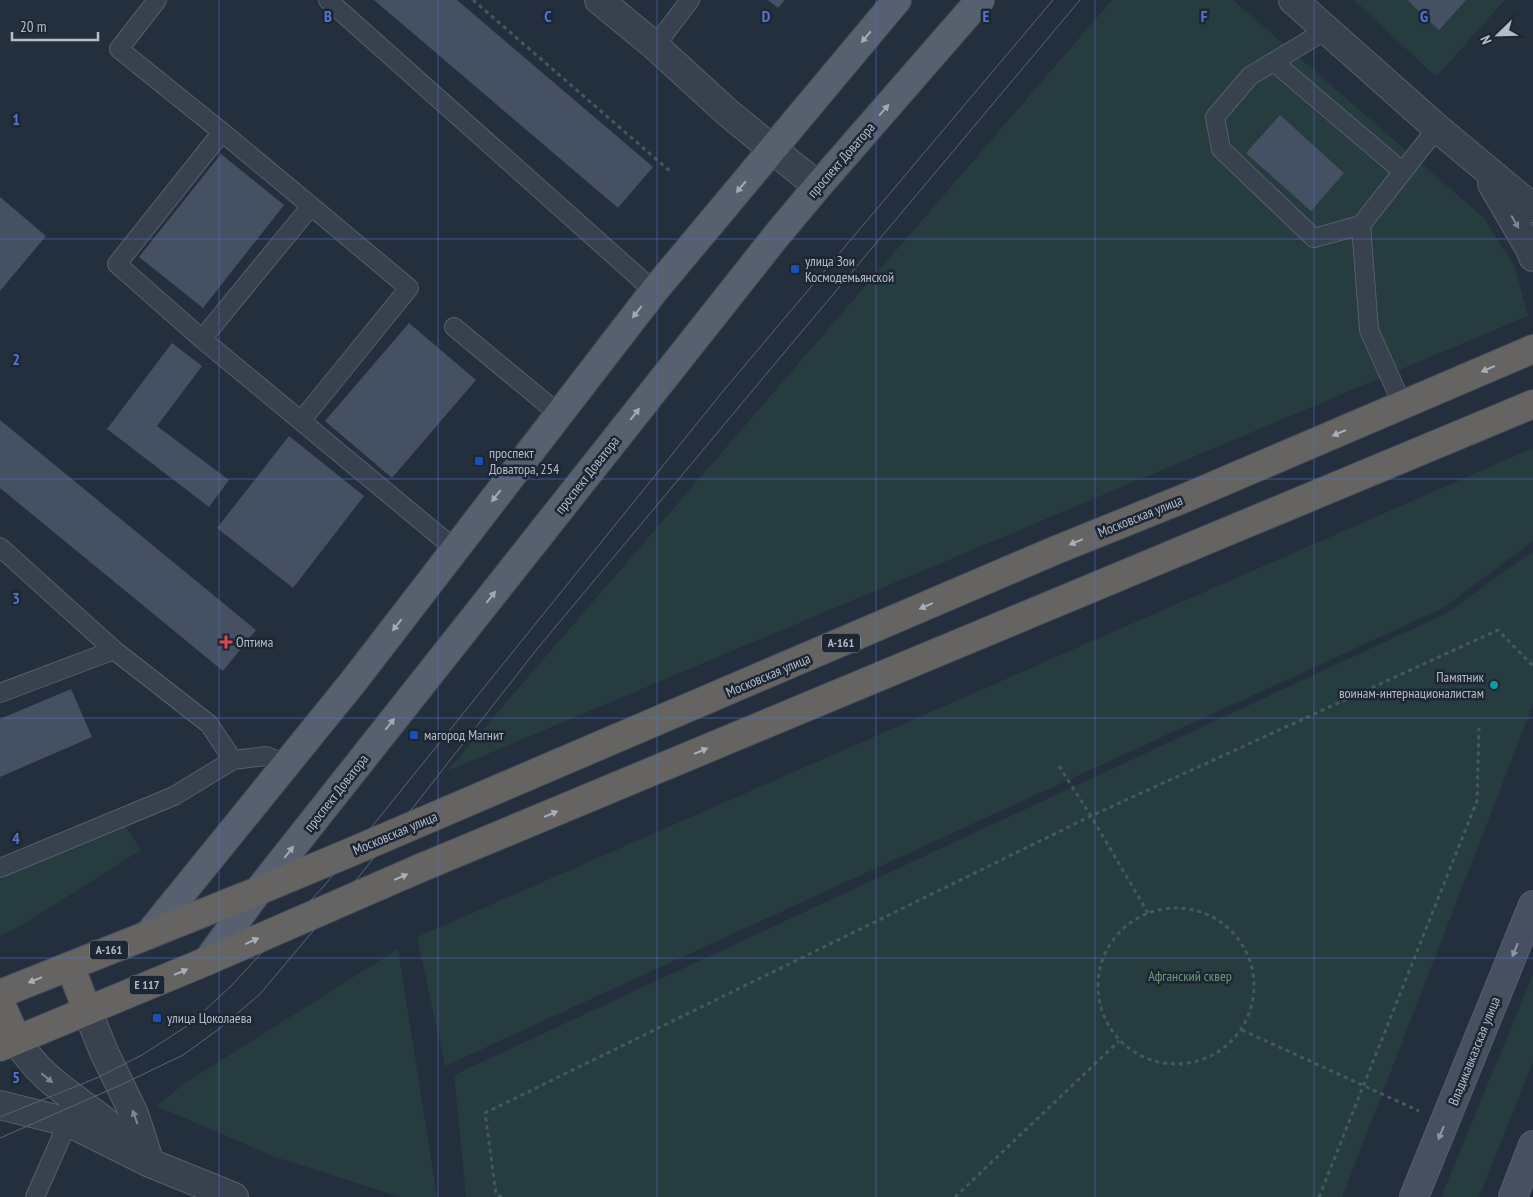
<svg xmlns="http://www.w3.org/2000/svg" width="1533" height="1197" viewBox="0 0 1533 1197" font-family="'PT Sans Narrow',sans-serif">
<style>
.green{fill:#263c3f}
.building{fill:#455162}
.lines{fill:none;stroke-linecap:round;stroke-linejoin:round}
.service-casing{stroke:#565f6c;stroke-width:20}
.minor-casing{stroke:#565f6c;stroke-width:30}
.tertiary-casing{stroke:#565f6c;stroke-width:30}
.secondary-casing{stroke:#565f6c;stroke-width:30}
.primary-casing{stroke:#414a57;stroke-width:30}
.trunk-casing{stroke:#434c59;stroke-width:30}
.path{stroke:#44595c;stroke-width:3;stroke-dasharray:4 4;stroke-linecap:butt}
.service{stroke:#38414e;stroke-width:18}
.minor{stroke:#38414e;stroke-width:28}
.tertiary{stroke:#38414e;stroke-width:28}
.secondary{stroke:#465061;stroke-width:28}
.primary{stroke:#56606e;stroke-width:28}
.trunk{stroke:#656462;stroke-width:28}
.tram{stroke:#5a6575;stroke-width:1}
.oneway{fill:#a1aab7}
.oneway2{fill:#7c8592}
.oneway3{fill:#a8afba}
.oneway4{fill:#8e96a5}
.grid{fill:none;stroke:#5274d3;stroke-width:1;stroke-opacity:0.55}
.transit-dot{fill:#1a4fb4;stroke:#1d2633;stroke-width:2}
.health-dot{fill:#e0444e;stroke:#1d2633;stroke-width:2}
.culture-dot{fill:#0f9aa8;stroke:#1d2633;stroke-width:2}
.labels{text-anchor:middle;stroke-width:5;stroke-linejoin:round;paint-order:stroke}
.shield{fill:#1d2633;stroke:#878f9c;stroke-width:1}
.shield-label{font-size:12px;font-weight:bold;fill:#b4bcc9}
.street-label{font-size:14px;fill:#b4bcc9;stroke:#1d2633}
.poi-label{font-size:14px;fill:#b4bcc9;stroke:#1d2633;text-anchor:start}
.park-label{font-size:14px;fill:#6b9a76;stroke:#1d2633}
.grid-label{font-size:16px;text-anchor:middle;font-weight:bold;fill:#5274d3;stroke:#1d2633;stroke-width:5;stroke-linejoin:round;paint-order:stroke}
</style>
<rect width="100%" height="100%" fill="#242f3e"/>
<path class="green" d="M1112,0H1233L1484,218L1514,265L1528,316L447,771Z
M1354,0H1505L1436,77Z
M1533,448V541L1443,608L445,1066L417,937Z
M1533,551V705L1342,1197H466L454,1075L1447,613Z
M125,826L141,850L16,929L0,936V879Z
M398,949L437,1197H400L275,1157L156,1106L185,1083Z
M1533,975V1063L1479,1197H1441Z"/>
<path class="building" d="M374,0H457L653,167L618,208Z
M768,0H785L778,8Z
M1409,0H1466L1439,30L1408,1Z
M1280,115L1344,173L1311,211L1246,153Z
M221,154L284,205L203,308L139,257Z
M0,197L46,236L0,291Z
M409,323L476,380L392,478L325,421Z
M172,343L202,366L157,426L229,480L209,507L107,429Z
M0,420L256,630L223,671L0,488Z
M289,436L364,496L293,588L217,528Z
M71,689L92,737L0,777V719Z"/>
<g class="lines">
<defs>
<path id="service" d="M157,0L119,49L222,132L117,264L202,339
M328,0L654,291
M1328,29L1250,76L1215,117L1221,149L1314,238L1361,225L1437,128
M655,46L690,0
M1274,62L1403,172
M222,132L311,206
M1361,225L1369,330L1403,406
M454,327L559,414
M301,421L202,339L311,206L409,288L301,421L455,549
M0,547L114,650L209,724L233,760
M0,693L114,650
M0,868L174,796L233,760L266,756L287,764
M35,1197L68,1122"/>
<path id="minor" d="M772,149L818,186"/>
<path id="tertiary" d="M599,0L655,46L727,112L772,149
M1293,0L1437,128L1533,208
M1492,184L1530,249L1533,257
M87,1010L104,1052L134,1114L150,1163
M17,1040C43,1085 86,1102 122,1136
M0,1105L68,1122L150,1163L234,1197"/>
<path id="secondary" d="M1414,1197L1533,905
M1513,1197L1533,1145"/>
<path id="primary" d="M148,935L353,682L654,291L897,0
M207,961L258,891L777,235L818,186L980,0"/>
<path id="trunk" d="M70,966L87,1010
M0,994L258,891L351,852L1056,550L1185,498L1533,349
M0,1002L17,1040
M0,1047L207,961L418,869L1533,404"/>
</defs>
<use href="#service" class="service-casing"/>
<use href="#minor" class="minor-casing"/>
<use href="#tertiary" class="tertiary-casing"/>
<use href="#secondary" class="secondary-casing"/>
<use href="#primary" class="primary-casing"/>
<use href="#trunk" class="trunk-casing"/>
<path class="path" d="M473,0L671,172
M1059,766L1091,816L1148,913
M1098 986a78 78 0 1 1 156 0a78 78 0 1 1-156 0Z
M1242,1030L1419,1111
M502,1197L496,1194L485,1113L1091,816L1498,630L1533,666
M955,1197L1119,1041
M1319,1197L1477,801L1479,728"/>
<use href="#service" class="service"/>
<use href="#minor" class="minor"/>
<use href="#tertiary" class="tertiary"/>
<use href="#secondary" class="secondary"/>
<use href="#primary" class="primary"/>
<use href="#trunk" class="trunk"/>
<path class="tram" d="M0,1117L99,1077L142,1055L190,1024L231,986L324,886L724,390L1053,0
M0,1138L123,1084L183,1055L219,1029L260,994L361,874L537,649L773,366L1080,0"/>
</g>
<defs><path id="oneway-solid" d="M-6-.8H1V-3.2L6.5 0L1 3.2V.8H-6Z" transform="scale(1.25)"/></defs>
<g class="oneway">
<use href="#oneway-solid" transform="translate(866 37) rotate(130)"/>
<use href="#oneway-solid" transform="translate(884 110) rotate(-49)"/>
<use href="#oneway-solid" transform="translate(741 187) rotate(130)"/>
<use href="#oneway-solid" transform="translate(637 312) rotate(128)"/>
<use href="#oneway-solid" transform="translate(635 414) rotate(-52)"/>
<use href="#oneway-solid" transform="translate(496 496) rotate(128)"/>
<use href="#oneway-solid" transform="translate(491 597) rotate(-52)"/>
<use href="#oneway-solid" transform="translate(397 625) rotate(128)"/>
<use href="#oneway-solid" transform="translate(390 724) rotate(-52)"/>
<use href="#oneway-solid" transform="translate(289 852) rotate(-52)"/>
</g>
<g class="oneway2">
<use href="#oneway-solid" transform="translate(1515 222) rotate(60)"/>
<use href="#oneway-solid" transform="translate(47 1078) rotate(40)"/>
<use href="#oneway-solid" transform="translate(135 1117) rotate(-110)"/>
</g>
<g class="oneway3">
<use href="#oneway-solid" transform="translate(1488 369) rotate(156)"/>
<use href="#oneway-solid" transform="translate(1339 433) rotate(157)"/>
<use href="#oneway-solid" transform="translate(1076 542) rotate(158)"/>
<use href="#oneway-solid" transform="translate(926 606) rotate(157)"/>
<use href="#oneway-solid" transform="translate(701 751) rotate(-23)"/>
<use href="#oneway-solid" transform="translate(551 814) rotate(-23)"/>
<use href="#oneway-solid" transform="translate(401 877) rotate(-23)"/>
<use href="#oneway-solid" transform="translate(252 941) rotate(-24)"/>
<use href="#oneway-solid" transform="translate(181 972) rotate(-23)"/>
<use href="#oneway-solid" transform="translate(35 980) rotate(158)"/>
</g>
<g class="oneway4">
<use href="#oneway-solid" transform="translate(1515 950) rotate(112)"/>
<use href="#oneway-solid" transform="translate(1441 1133) rotate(112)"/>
</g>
<path class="grid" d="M219,0V1197M438,0V1197M657,0V1197M876,0V1197M1095,0V1197M1314,0V1197M0,239H1533M0,479H1533M0,718H1533M0,958H1533"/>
<g class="transit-dot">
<rect x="790" y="264" width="10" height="10" rx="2.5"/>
<rect x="474" y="456" width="10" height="10" rx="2.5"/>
<rect x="409" y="730" width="10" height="10" rx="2.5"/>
<rect x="152" y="1013" width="10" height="10" rx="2.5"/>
</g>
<path class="health-dot" d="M223.5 634.5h5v5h5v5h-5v5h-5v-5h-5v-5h5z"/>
<circle class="culture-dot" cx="1494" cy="685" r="5"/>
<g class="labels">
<g class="shield">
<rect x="822" y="633.5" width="38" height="19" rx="4"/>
<rect x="90" y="940.5" width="38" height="19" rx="4"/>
<rect x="129.5" y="975.5" width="35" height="19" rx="4"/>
</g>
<g class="shield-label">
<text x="841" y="647">А-161</text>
<text x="109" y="954">А-161</text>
<text x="147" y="989">E 117</text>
</g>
<g class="street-label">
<text transform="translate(841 160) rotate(-49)" y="5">проспект Доватора</text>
<text transform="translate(587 475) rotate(-52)" y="5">проспект Доватора</text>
<text transform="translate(1140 516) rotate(-22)" y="5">Московская улица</text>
<text transform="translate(768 675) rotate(-23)" y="5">Московская улица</text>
<text transform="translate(336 793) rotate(-52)" y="5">проспект Доватора</text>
<text transform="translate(395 833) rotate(-23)" y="5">Московская улица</text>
<text transform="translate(1474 1051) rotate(-68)" y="5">Владикавказская улица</text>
</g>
<g class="poi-label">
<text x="805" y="266">улица Зои<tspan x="805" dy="16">Космодемьянской</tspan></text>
<text x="489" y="458">проспект<tspan x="489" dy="16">Доватора, 254</tspan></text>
<text x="236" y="647">Оптима</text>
<text x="1484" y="682" text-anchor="end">Памятник<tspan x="1484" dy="16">воинам-интернационалистам</tspan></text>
<text x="424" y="740">магород Магнит</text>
<text x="167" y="1023">улица Цоколаева</text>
</g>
<g class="park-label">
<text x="1190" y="981">Афганский сквер</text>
</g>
</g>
<g class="grid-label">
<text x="328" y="22">B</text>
<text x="548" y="22">C</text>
<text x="766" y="22">D</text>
<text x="986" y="22">E</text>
<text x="1204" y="22">F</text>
<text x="1424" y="22">G</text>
<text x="16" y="125">1</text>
<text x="16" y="365">2</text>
<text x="16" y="604">3</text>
<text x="16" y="844">4</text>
<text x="16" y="1083">5</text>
</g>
<g transform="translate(1498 35) rotate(247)" stroke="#1d2633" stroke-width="4" paint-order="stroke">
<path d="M0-4L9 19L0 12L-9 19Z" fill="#b4bcc9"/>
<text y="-8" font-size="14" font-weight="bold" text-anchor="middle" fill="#b4bcc9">N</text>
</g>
<path d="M12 32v8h86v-8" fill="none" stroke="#b4bcc9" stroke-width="2.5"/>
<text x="20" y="32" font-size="15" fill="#b4bcc9" stroke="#1d2633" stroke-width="4" paint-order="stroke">20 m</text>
</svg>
